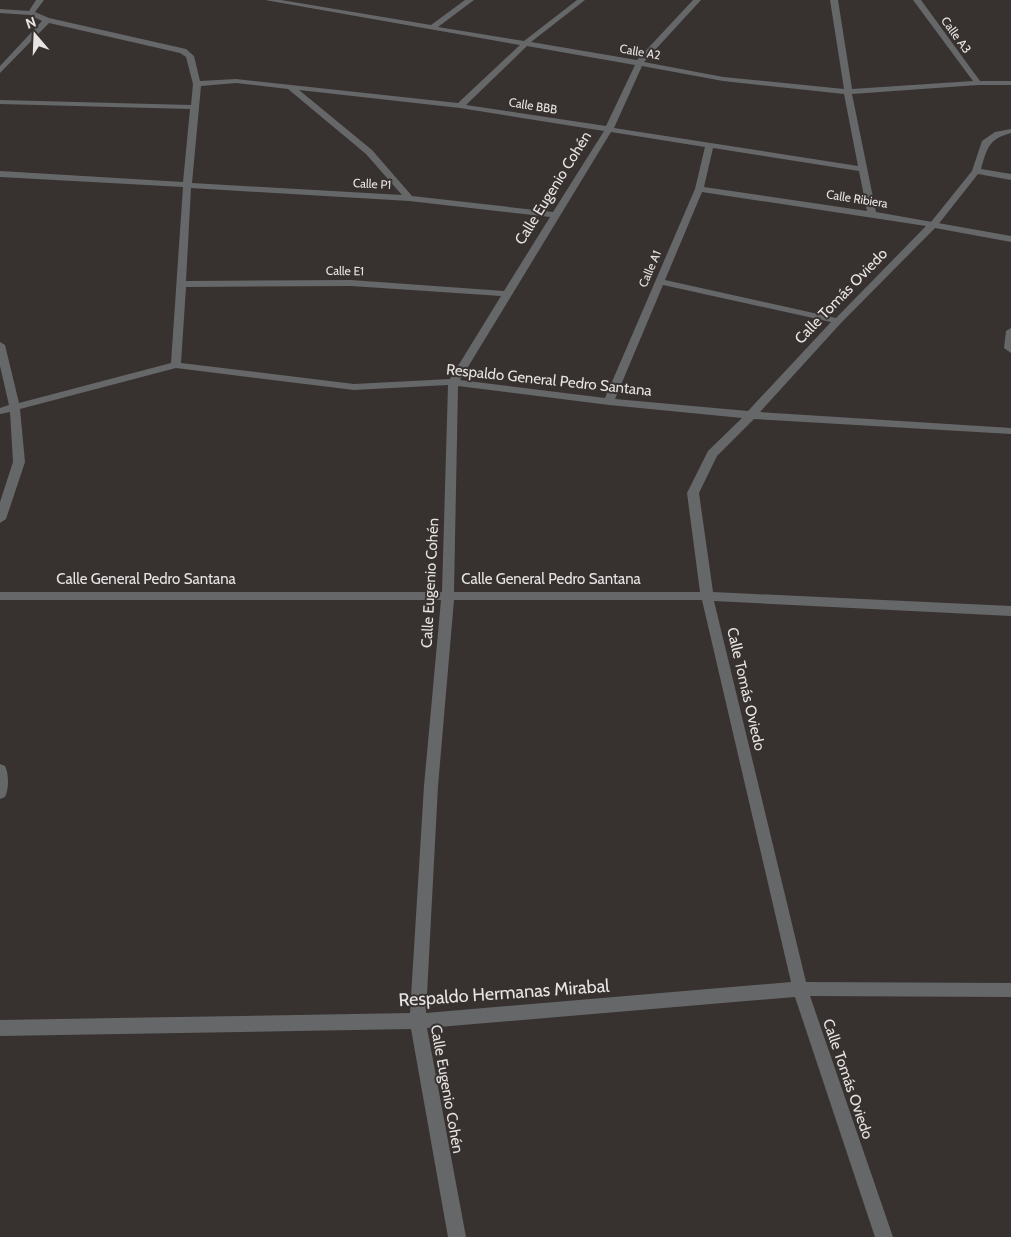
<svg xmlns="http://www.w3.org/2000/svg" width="1011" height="1237" viewBox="0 0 1011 1237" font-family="Cabin,sans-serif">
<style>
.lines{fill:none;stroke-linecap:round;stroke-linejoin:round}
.service{fill:#666769;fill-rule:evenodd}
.minor{fill:#666769;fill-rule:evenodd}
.labels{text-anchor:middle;stroke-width:4;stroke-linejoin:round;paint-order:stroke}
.far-street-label{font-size:12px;fill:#e7e4e3;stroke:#373230}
.street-label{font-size:15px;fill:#e7e4e3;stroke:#373230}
.near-street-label{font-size:18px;fill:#e7e4e3;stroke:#373230}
</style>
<rect width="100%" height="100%" fill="#373230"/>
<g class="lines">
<path class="service" d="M1011,129V133C988,139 987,149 981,169L1011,174V180L978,174L937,226H931V222L972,171L982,141L995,132Z"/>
<path class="minor" d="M36,0H44L35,12L49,18L186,49L194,56L200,81L236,79L458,103L520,45L265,0H281L431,25L465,0H474L438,27L524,41L577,0H585L531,42L637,60L693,0H701L644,62L723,77L844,89L830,0H838L852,89L973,81L913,0H921L980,81H1011V85H978L852,94L876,212L1011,236V242L935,228L841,323L760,412L1011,428V434L754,419L717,456L699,493L713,592L1011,606V616L714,601L806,982L1011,983V997L810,996L893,1237H875L795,997L427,1028L466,1237H448L411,1029L0,1036V1020L410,1013L424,786L441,600H0V592H442L448,385L354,390L176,368L20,409L25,462L6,519L0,523V502L13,462L10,412L0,414V408L9,405L0,366V342L5,345L19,403L171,363L183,187L0,177V171L183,182L190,109L0,104V100L191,105L193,84L186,57L180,53L49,23L0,73V66L42,21L30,15L0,13V9L29,11ZM527,46L635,65L606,126L466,105ZM642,66L723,81L844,94L858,166L614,128ZM236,83L288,89L366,154L402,195L192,183L201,86ZM299,90L460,108L604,131L553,212L412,196L372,150ZM611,132L705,147L695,189L605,398L460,380ZM713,148L859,171L867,211L704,187ZM191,188L409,201L550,217L504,291L351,280L186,281ZM702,192L926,226L836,318L665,280ZM663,285L831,322L748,411L615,399ZM351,286L501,296L450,379L354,384L181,363L186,287ZM458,386L609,405L742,418L708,451L687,493L700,592H454ZM454,600H702L791,982L426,1013L438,786Z
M1011,328V353L1004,348L1006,331Z
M0,764L5,766C9,774 9,789 5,797L0,799Z"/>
</g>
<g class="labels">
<g class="far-street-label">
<text transform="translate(956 35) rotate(54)" y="4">Calle A3</text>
<text transform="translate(640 52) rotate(10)" y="4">Calle A2</text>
<text transform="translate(533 106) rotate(9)" y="4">Calle BBB</text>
<text transform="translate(372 184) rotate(3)" y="4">Calle P1</text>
<text transform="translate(857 199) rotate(9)" y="4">Calle Ribiera</text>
<text transform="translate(650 269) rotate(-67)" y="4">Calle A1</text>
<text transform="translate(345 271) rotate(1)" y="4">Calle E1</text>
</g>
<g class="street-label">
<text transform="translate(553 188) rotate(-58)" y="5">Calle Eugenio Cohén</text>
<text transform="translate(841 296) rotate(-46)" y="5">Calle Tomás Oviedo</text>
<text transform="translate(549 380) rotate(6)" y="5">Respaldo General Pedro Santana</text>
<text x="146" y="584">Calle General Pedro Santana</text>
<text x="551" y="584">Calle General Pedro Santana</text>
<text transform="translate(430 583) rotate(-87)" y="5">Calle Eugenio Cohén</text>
<text transform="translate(746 689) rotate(77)" y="5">Calle Tomás Oviedo</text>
<text transform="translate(848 1079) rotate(71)" y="5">Calle Tomás Oviedo</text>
<text transform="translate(447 1089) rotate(80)" y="5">Calle Eugenio Cohén</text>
</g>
<g class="near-street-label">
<text transform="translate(504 993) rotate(-4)" y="6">Respaldo Hermanas Mirabal</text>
</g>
</g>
<g transform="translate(35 35) rotate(341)" stroke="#373230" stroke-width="4" paint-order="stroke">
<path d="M0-4L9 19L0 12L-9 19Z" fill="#e7e4e3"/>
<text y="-8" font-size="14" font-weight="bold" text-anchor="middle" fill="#e7e4e3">N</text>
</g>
</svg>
